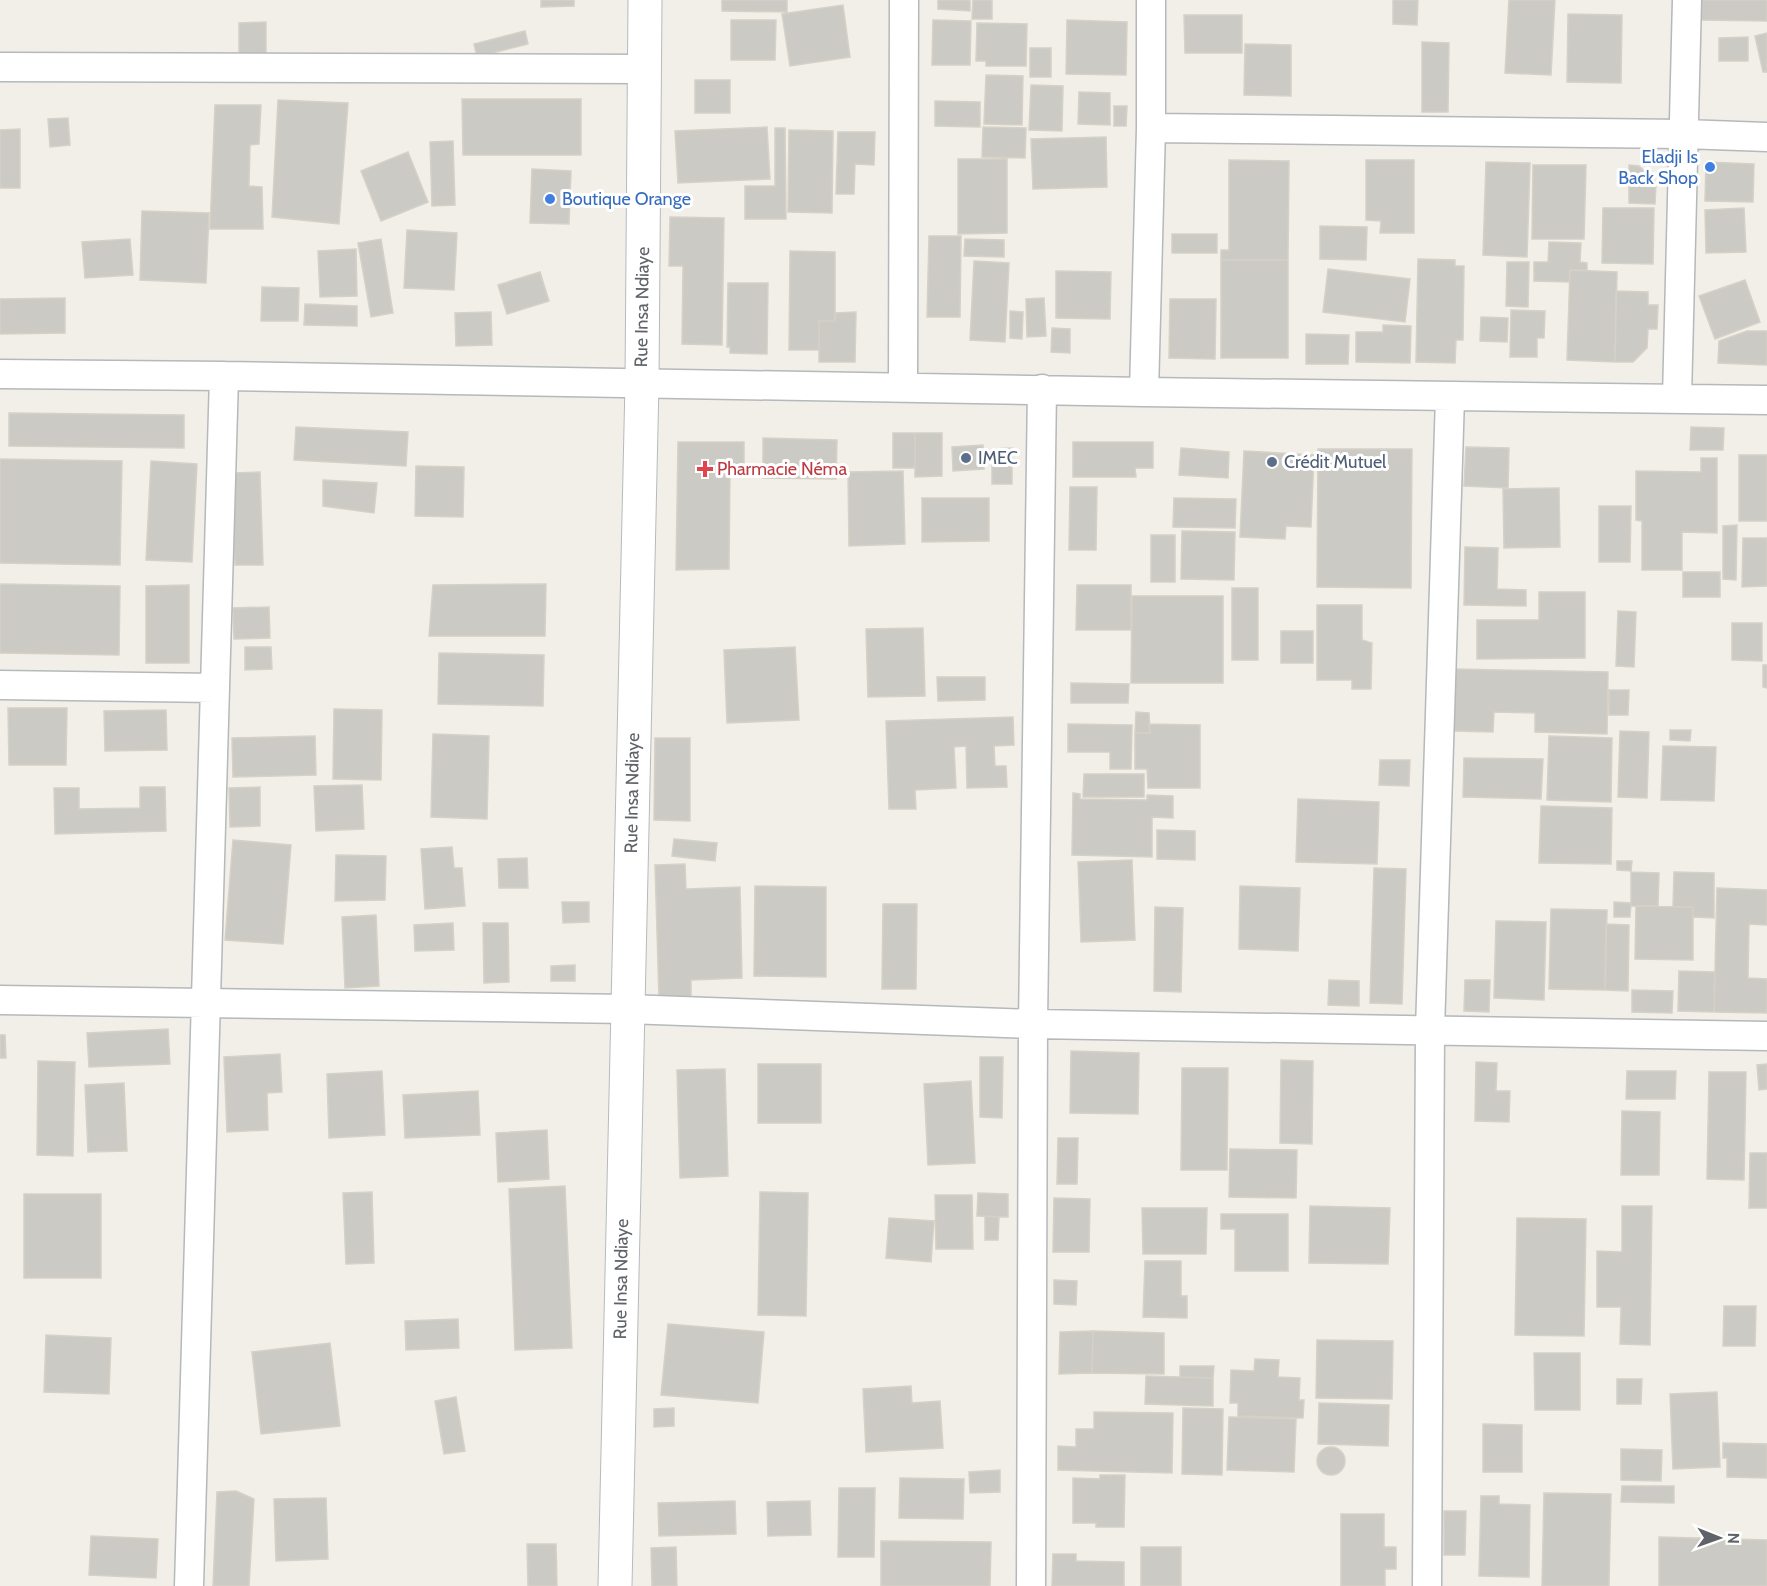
<svg xmlns="http://www.w3.org/2000/svg" width="1767" height="1586" viewBox="0 0 1767 1586" font-family="Cabin,sans-serif">
<style>
.building{fill:#cccac5;stroke:#d6d1c6;stroke-width:1.5}
.lines{fill:none;stroke-linecap:round;stroke-linejoin:round}
.street-casing{stroke:#b5b8bc;stroke-width:31}
.secondary-casing{stroke:#b6babf;stroke-width:35}
.street{stroke:#fff;stroke-width:28}
.secondary{stroke:#fff;stroke-width:33}
.shop-dot{fill:#3f7fe0;stroke:#fff;stroke-width:2}
.service-dot{fill:#5c6f8a;stroke:#fff;stroke-width:2}
.health-dot{fill:#e0444e;stroke:#fff;stroke-width:2}
.labels{text-anchor:middle;stroke-width:6;stroke-linejoin:round;paint-order:stroke}
.shop-label{font-size:18px;fill:#366cbe;stroke:#fff;text-anchor:end}
.street-label{font-size:18px;fill:#5f6368;stroke:#fff}
.service-label{font-size:18px;fill:#4e5e75;stroke:#fff;text-anchor:start}
.health-label{font-size:18px;fill:#be3a42;stroke:#fff;text-anchor:start}
</style>
<rect width="100%" height="100%" fill="#f1efe8"/>
<path class="building" d="M541,0H574V6L541,7Z
M722,0H787V12L722,11Z
M938,0H970V11L938,9Z
M973,0H992V19H972Z
M1393,0H1418L1417,25L1393,24Z
M1509,0H1555L1551,75L1505,73Z
M1702,0H1767V21L1701,20Z
M843,5L850,57L790,66L782,14Z
M1568,14L1622,15L1621,83L1567,82Z
M1184,15H1242V53H1185Z
M731,20H776L775,60H731Z
M933,20L971,21L970,65H932Z
M1067,20L1127,22L1126,75L1066,74Z
M266,22V66H239V23Z
M977,23L1027,24L1026,66H986V61H976Z
M525,31L528,44L477,57L474,44Z
M1767,33V72H1763L1755,36Z
M1748,37V61H1719V38Z
M1422,42L1449,43L1448,112H1422Z
M1245,44L1291,45V96L1244,95Z
M1030,48H1051V77H1030Z
M986,75L1023,76L1022,125L984,124Z
M695,80H730V113H695Z
M1031,85L1063,86L1062,131L1029,130Z
M1079,92L1110,93V125L1078,124Z
M462,99H581V155H463Z
M278,100L348,103L339,224L272,217Z
M935,101L980,102V127L935,126Z
M215,105H261L259,144L250,145L249,186L262,187L263,229H210Z
M1114,106H1127L1126,126H1114Z
M68,118L70,145L50,147L48,119Z
M767,127L770,179L678,183L675,131Z
M983,127L1026,128L1025,158L982,157Z
M775,128H785L786,219H745V186H775Z
M20,129V188H0V130Z
M789,130L833,131L832,213L788,212Z
M838,132H875L874,165L855,164L854,194H836Z
M1106,137L1107,187L1033,189L1031,139Z
M453,141L455,205L432,206L430,142Z
M408,152L428,202L381,221L361,171Z
M958,159H1007V233L958,234Z
M1229,160L1289,161L1288,260H1221V250H1229Z
M1366,160H1414V233H1380L1381,221L1366,220Z
M1486,162L1530,163L1527,257L1483,255Z
M1706,162L1754,164L1753,202L1705,201Z
M1533,165H1586L1584,239H1532Z
M1629,165L1639,166L1656,182L1655,204L1629,203Z
M532,169L571,171L569,224L530,223Z
M1603,208H1654L1653,264L1602,263Z
M1744,208L1746,252L1706,253L1705,210Z
M142,211L209,213L206,283L140,280Z
M670,217L724,218L722,345L682,344L683,266H669Z
M1320,226L1367,227L1366,260L1320,259Z
M407,230L457,233L454,290L404,288Z
M1172,234H1217V253H1172Z
M929,236H961L960,317H927Z
M130,239L133,275L85,278L82,242Z
M381,239L393,313L371,317L358,243Z
M965,239L1004,240V257L964,256Z
M1549,242L1581,243L1580,262L1587,263V270H1570L1569,282L1534,281V262H1548Z
M356,249L357,296L320,297L318,251Z
M790,251L835,252V321H819V350H789Z
M1418,259L1455,260V266H1464L1463,340H1456L1455,363L1416,362Z
M1221,260H1288V358H1221Z
M974,261L1009,263L1005,342L970,340Z
M1507,262H1529L1528,307L1506,306Z
M1328,269L1410,279L1405,322L1323,312Z
M1570,270L1617,272L1615,362L1567,360Z
M1056,271L1111,272L1110,319L1056,318Z
M540,272L549,301L507,314L498,285Z
M1745,280L1760,322L1715,339L1699,296Z
M728,283H768L767,354L730,353V347H727Z
M262,287L299,288L298,321H261Z
M1616,291L1648,292V305H1658L1657,329H1648L1647,348L1633,362H1615Z
M65,298V333L0,334V299Z
M1044,298L1046,336L1027,337L1026,299Z
M1170,299H1216L1215,359L1169,358Z
M305,304L357,306V326L304,325Z
M1511,310L1545,311L1544,338H1537V357H1510Z
M1010,311L1023,312L1022,339L1010,338Z
M491,312L492,345L456,346L455,313Z
M856,312L855,362H819V321H835V313Z
M1481,317L1508,318L1507,342L1480,341Z
M1383,325L1411,326L1410,363L1356,362V332H1383Z
M1052,328L1070,329V353L1051,352Z
M1747,331H1767V365L1718,363L1719,341Z
M1306,334L1349,335L1348,364H1306Z
M9,413L184,415V448L9,446Z
M296,427L408,432L406,466L294,460Z
M1691,427L1724,428L1723,450H1690Z
M893,433H915V468H893Z
M915,433H942V476L915,477Z
M763,438L837,440L836,479L763,478Z
M678,442H744V471H730L729,569L676,570Z
M1073,442H1153V468H1135L1136,477H1073Z
M983,445L984,469L953,471L952,447Z
M1466,447L1509,448L1508,488L1464,486Z
M1012,448V484H992V449Z
M1181,448L1229,452L1228,478L1179,475Z
M1318,449H1412L1411,588L1317,587Z
M1244,451L1314,455L1311,527L1286,526L1285,539L1240,537Z
M1739,455H1767V521H1739Z
M1701,458H1717V533L1682,532V570H1642V521L1636,520V471L1701,472Z
M0,459L122,461L120,565L0,563Z
M151,461L197,464L192,562L146,560Z
M416,466L464,467L463,517L415,516Z
M903,471L905,544L849,546L848,472Z
M260,472L263,565H235L232,473Z
M323,480L377,483L374,513L323,506Z
M1070,487H1097L1096,550H1069Z
M1559,488L1560,547L1504,548L1503,489Z
M922,498H989V541L922,542Z
M1174,498L1236,499L1235,528L1173,527Z
M1599,506H1631L1630,562H1599Z
M1737,525L1736,580L1723,579V526Z
M1182,531L1235,532L1234,580L1181,579Z
M1151,535H1175V582H1151Z
M1743,538H1767V586L1742,587Z
M1465,547L1498,548L1497,589L1526,590V606L1464,605Z
M1683,572H1720V597H1683Z
M0,584L120,586L119,655L0,653Z
M546,584L545,636H429L433,585Z
M189,585V663H146V586Z
M1077,585H1131V630H1076Z
M1232,588H1258V660H1232Z
M1539,592H1585V658L1477,659V620H1539Z
M1132,596H1223V683H1131Z
M1317,605H1362V640L1372,643L1371,689H1352V680H1317Z
M269,607L270,638L234,639L233,608Z
M1618,611L1636,612L1634,667L1616,666Z
M1732,623H1762V661L1732,660Z
M923,628L925,696L868,697L866,629Z
M1281,631H1313V663H1281Z
M245,647H271L272,669L245,670Z
M795,647L799,720L727,723L724,650Z
M439,653L544,655L543,706L438,704Z
M1763,665H1767V688L1763,687Z
M1455,669L1608,672L1607,734L1535,732V713L1494,712L1493,732L1454,731Z
M937,677H985V700L938,701Z
M1071,683L1129,684L1128,703H1071Z
M1609,690H1629L1628,715H1609Z
M8,708H67L66,765H9Z
M334,709L382,710L381,780L333,779Z
M166,710L167,750L105,751L104,711Z
M1136,712L1149,713L1150,733H1135Z
M1013,717L1014,745L994,746L995,766H1006L1007,787L967,788L966,746L954,747L956,788L915,790L916,809H889L886,721Z
M1068,724L1132,725L1131,769H1110V752H1068Z
M1149,724L1200,725V788H1148L1147,769H1135V733H1150Z
M1670,730H1691L1690,741L1670,740Z
M1620,731L1649,732L1647,798L1618,797Z
M433,734L489,736L487,819L431,817Z
M315,736L316,775L233,777L232,738Z
M1549,736L1612,738L1611,802L1547,800Z
M655,738H690V821L654,820Z
M1663,746L1716,747L1714,801L1661,800Z
M1464,758L1543,759L1541,799L1463,797Z
M1380,760H1410L1409,786L1379,785Z
M1084,774H1144V797H1083Z
M362,785L364,829L316,831L314,786Z
M140,787H165L166,831L55,834L54,788H79V809L140,808Z
M260,787V826L230,827L229,788Z
M1073,793L1080,794V799L1147,800V795L1173,796V818L1152,817V857L1072,855Z
M1298,799L1379,802L1377,864L1296,862Z
M1541,806L1612,808L1611,864L1539,863Z
M1157,830L1195,831V860L1157,859Z
M674,839L717,843L715,861L672,856Z
M233,840L291,845L283,944L225,940Z
M452,847L454,868H462L465,906L425,909L421,849Z
M336,855L386,856L385,900L335,901Z
M527,858L528,888H499L498,859Z
M1132,860L1135,940L1081,942L1078,862Z
M1617,861H1632L1631,871L1617,870Z
M685,864L686,889L740,887L742,978L691,980V997L659,998L655,865Z
M1374,868L1406,869L1402,1004L1370,1003Z
M1631,872L1659,873L1658,906H1631Z
M1674,872L1714,873V918L1693,917V907H1673Z
M755,886L826,887V977L754,976Z
M1240,886L1300,888L1298,951L1239,949Z
M1717,888L1767,890V925L1749,924L1748,978L1767,979V1013L1714,1012Z
M562,902H589V922L563,923Z
M1614,902L1631,903L1630,917H1614Z
M883,904H917L916,989H882Z
M1636,906L1693,907V960L1635,959Z
M1155,907L1183,908L1181,992L1154,991Z
M1551,909L1607,910L1605,990L1549,989Z
M376,915L379,986L345,988L342,917Z
M1496,921L1546,922L1544,1000L1494,998Z
M453,923L454,950L415,951L414,925Z
M483,923H508L509,982L484,983Z
M1606,924L1629,925L1628,991L1605,990Z
M575,965V981H551V966Z
M1679,971L1715,972L1714,1012L1678,1011Z
M1329,980L1359,981V1006L1328,1005Z
M1465,980H1490L1489,1012L1464,1011Z
M1632,990L1673,991L1672,1013L1632,1012Z
M168,1029L170,1064L89,1067L87,1033Z
M0,1035H5L6,1058H0Z
M1071,1051L1139,1053L1138,1114L1070,1113Z
M280,1054L282,1092L267,1093L268,1130L227,1132L224,1057Z
M980,1057H1003L1002,1118L980,1117Z
M1281,1060L1313,1061L1312,1144L1280,1143Z
M38,1061L75,1062L73,1156L37,1155Z
M1476,1062L1497,1063L1496,1091H1510L1509,1122L1475,1121Z
M758,1064H821V1123H758Z
M1767,1064V1089L1759,1090L1757,1065Z
M1182,1068H1228L1227,1170H1181Z
M725,1069L728,1176L680,1178L677,1070Z
M382,1071L385,1135L329,1138L327,1074Z
M1627,1071H1676L1675,1099H1626Z
M1709,1072H1746L1744,1180L1707,1179Z
M971,1081L975,1163L928,1165L924,1084Z
M124,1083L127,1151L88,1152L85,1085Z
M478,1091L480,1135L405,1138L403,1095Z
M1622,1111L1660,1112L1659,1175H1621Z
M547,1130L549,1179L498,1182L496,1133Z
M1058,1138H1078L1077,1184H1057Z
M1230,1149L1297,1150L1296,1198L1229,1197Z
M1750,1153H1767V1208H1749Z
M565,1186L572,1348L515,1350L509,1189Z
M372,1192L374,1263L346,1264L343,1193Z
M760,1192L808,1193L806,1316L758,1315Z
M978,1193L1008,1194V1217L977,1216Z
M24,1194H101V1278H24Z
M935,1195H972L973,1249H936Z
M1054,1198L1090,1199L1089,1252H1053Z
M1310,1206L1390,1208L1388,1264L1309,1263Z
M1622,1206H1652L1650,1345L1620,1344L1621,1307H1597V1251L1622,1252Z
M1142,1208H1207L1206,1254H1143Z
M1221,1214H1288V1271H1235V1229H1221Z
M985,1216L999,1217L998,1240H985Z
M889,1218L934,1221L931,1262L886,1258Z
M1517,1218L1586,1219L1584,1336L1515,1335Z
M1145,1261H1181V1296H1187V1318L1143,1317Z
M1054,1280L1077,1281L1076,1305L1054,1304Z
M1724,1306H1756L1755,1346H1723Z
M458,1319L459,1348L406,1350L405,1321Z
M668,1324L764,1332L758,1403L661,1395Z
M1093,1331L1164,1333V1374L1092,1373Z
M1093,1331L1092,1373L1059,1374L1060,1332Z
M46,1335L111,1338L109,1394L44,1392Z
M1317,1340L1393,1341L1392,1399L1316,1398Z
M330,1343L340,1426L261,1434L252,1352Z
M1534,1353H1580V1410H1535Z
M1255,1359L1279,1360L1278,1377L1300,1378L1299,1400H1304L1303,1418L1238,1416V1403H1230L1231,1370L1254,1371Z
M1180,1366H1214L1213,1378L1180,1377Z
M1146,1376L1213,1378V1406L1145,1404Z
M1617,1379H1642L1641,1404H1617Z
M911,1386L912,1403L940,1401L943,1448L866,1452L863,1389Z
M1717,1392L1720,1467L1673,1469L1670,1394Z
M456,1397L465,1451L444,1454L435,1401Z
M1319,1403L1389,1405L1388,1446L1318,1444Z
M674,1408V1426L654,1427V1409Z
M1183,1408L1223,1409L1222,1475L1182,1474Z
M1094,1412L1173,1413L1172,1473L1058,1470V1446L1076,1447V1429H1094Z
M1229,1417L1296,1419L1294,1472L1227,1470Z
M1483,1424L1522,1425V1472H1483Z
M1723,1443L1767,1444V1478L1727,1477V1458H1723Z
M1317 1461a14 14 0 1 1 28 0a14 14 0 1 1-28 0Z
M1621,1449L1662,1450L1661,1481L1621,1480Z
M1000,1470V1492L970,1493L969,1472Z
M1100,1475H1125L1124,1527H1096V1523H1073V1478L1100,1479Z
M900,1478L964,1479L963,1519L899,1518Z
M1622,1486H1674V1503L1621,1502Z
M839,1488H875L874,1557H838Z
M236,1491L254,1499L249,1586H213L217,1492Z
M1544,1493L1611,1494L1609,1586H1542Z
M1481,1496H1499V1504L1530,1505L1529,1577L1479,1576Z
M326,1498L328,1559L276,1561L274,1499Z
M735,1501L736,1534L659,1536L658,1503Z
M810,1501L811,1535L768,1536L767,1502Z
M1444,1511H1466L1465,1555H1444Z
M1341,1514H1384V1547H1396V1569H1385V1586H1341Z
M91,1536L158,1539L156,1578L89,1575Z
M1659,1537L1767,1540V1586H1659Z
M881,1541L991,1542L990,1586H881Z
M527,1544H556L557,1586H528Z
M676,1547L677,1586H652L651,1548Z
M1141,1547H1181V1586H1141Z
M1053,1554H1076V1561L1124,1562V1586H1052Z"/>
<g class="lines">
<defs>
<path id="street" d="M0,67L644,69
M1151,128L1684,134L1767,137
M0,374L224,376L1144,392L1767,400
M903,387L904,0
M1144,392L1151,128V0
M1677,398L1687,0
M0,685L215,688
M0,1000L627,1009L1033,1024L1767,1036
M189,1586L224,376
M1031,1586L1033,1024L1042,389
M1427,1586L1430,1030L1450,397"/>
<path id="secondary" d="M615,1586L642,383L645,0"/>
</defs>
<use href="#street" class="street-casing"/>
<use href="#secondary" class="secondary-casing"/>
<use href="#street" class="street"/>
<use href="#secondary" class="secondary"/>
</g>
<g class="shop-dot">
<circle cx="1710" cy="167" r="6"/>
<circle cx="550" cy="199" r="6"/>
</g>
<g class="service-dot">
<circle cx="966" cy="458" r="6"/>
<circle cx="1272" cy="462" r="6"/>
</g>
<path class="health-dot" d="M702 460h6v6h6v6h-6v6h-6v-6h-6v-6h6z"/>
<g class="labels">
<g class="shop-label">
<text x="1698" y="163">Eladji Is<tspan x="1698" dy="21">Back Shop</tspan></text>
<text x="562" y="205" text-anchor="start">Boutique Orange</text>
</g>
<g class="street-label">
<text transform="translate(642 307) rotate(-89)" y="6">Rue Insa Ndiaye</text>
<text transform="translate(632 793) rotate(-89)" y="6">Rue Insa Ndiaye</text>
<text transform="translate(621 1279) rotate(-89)" y="6">Rue Insa Ndiaye</text>
</g>
<g class="service-label">
<text x="978" y="464">IMEC</text>
<text x="1284" y="468">Crédit Mutuel</text>
</g>
<g class="health-label">
<text x="717" y="475">Pharmacie Néma</text>
</g>
</g>
<g transform="translate(1719 1538) rotate(91)" stroke="#ffffff" stroke-width="4.5" paint-order="stroke">
<path d="M0-4.5L10 22L0 15L-10 22Z" fill="#5f6368"/>
<text y="-9" font-size="16" font-weight="bold" text-anchor="middle" fill="#5f6368">N</text>
</g>
</svg>
